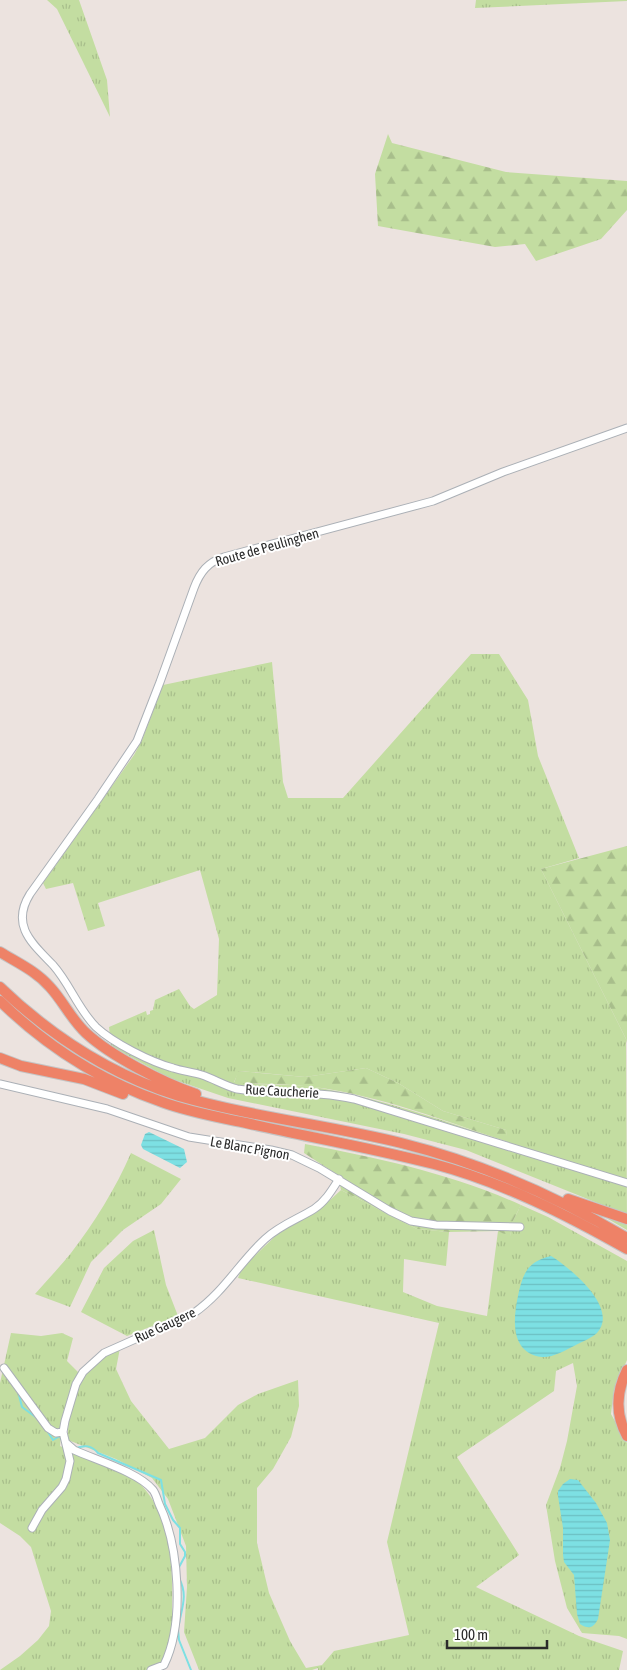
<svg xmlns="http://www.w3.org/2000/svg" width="627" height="1670" viewBox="0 0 627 1670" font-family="'Asap Condensed',sans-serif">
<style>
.grass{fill:url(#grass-tufts);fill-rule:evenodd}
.forest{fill:url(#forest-firs)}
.water{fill:url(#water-rules)}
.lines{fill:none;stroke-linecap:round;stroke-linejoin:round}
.stream{stroke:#7de0e3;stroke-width:2}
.minor-casing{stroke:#abb0b6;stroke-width:9}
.highway-casing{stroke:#c4c4c4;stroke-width:12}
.minor{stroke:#fff;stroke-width:7}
.highway{stroke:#ee8267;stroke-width:10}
.labels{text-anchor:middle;stroke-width:4;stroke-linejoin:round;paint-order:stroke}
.street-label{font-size:14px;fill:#2b2b2b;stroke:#fff}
</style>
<defs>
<pattern id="grass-tufts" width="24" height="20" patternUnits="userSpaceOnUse" patternTransform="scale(1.25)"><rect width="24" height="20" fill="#c3dda1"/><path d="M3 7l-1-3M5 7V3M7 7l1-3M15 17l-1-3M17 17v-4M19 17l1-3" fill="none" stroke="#a8be8b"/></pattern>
<pattern id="forest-firs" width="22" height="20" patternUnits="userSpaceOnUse" patternTransform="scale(1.25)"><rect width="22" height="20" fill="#c3dda1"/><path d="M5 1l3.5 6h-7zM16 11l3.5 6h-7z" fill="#a8be8b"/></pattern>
<pattern id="water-rules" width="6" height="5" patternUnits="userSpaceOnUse" patternTransform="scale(1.25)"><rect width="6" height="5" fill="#7de0e3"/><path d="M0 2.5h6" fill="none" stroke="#6cc0c3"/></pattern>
</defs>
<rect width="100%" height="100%" fill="#ece3df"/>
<path class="grass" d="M47,0H79L107,80L110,117L57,9Z
M476,0H627V1L475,8Z
M471,654H499L528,700L538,756L579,858L541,869L626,1039L627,1230L608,1219L610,1208L466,1150L404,1134L228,1098L169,1078L111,1046L109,1027L146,1011L147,1015L150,1014V1011L153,1010L155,1000L179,989L190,1006L194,1009L217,995L219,939L200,870L98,903L105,926L88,931L73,883L46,889L43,883L134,755L142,740L163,685L272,662L283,782L288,798H343ZM366,1068L398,1083L443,1111L506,1130L507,1142C444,1121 381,1098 315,1087C289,1083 261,1086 234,1082L239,1071L305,1077Z
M131,1153L181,1179L161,1204L123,1230L91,1262L70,1307L35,1294C47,1280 60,1267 71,1253C94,1223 116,1188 131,1153Z
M341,1190L417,1229L449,1232L446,1266L404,1259L403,1292L437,1306L487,1316L498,1231L510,1236L513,1221L521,1205L548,1217L627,1261V1360L614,1390L611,1414L627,1443V1639L619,1636L582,1633L567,1608L555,1561L546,1505L560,1468L567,1441L577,1386L573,1363L556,1371L554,1391L457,1457L519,1555L476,1587L579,1636L623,1651L619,1670H318V1668L312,1670H199L184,1632L187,1587L186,1546L168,1499L152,1478L116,1459L68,1440C67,1401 82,1364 120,1348L116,1369L131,1401L169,1449L205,1438L238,1405L258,1394L298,1380L299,1406L291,1437L273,1469L257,1488V1543L269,1593L290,1641L306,1668L322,1665L334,1651L409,1635L387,1542L439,1323L238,1278L242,1268L288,1224L317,1212Z
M154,1230L166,1285L178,1316L127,1336L81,1312L104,1268L133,1241Z
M11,1333L41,1336L62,1333L73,1338L67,1361L79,1373L63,1415L60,1446L136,1480C171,1511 173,1564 172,1608C172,1616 174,1624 173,1632C172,1642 167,1654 164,1665L151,1670H0L20,1656L38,1640L49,1626L51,1611L31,1547L20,1536L0,1523V1383Z"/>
<path class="forest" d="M388,134L392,143L506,172L627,181V210L601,239L536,261L525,244L495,247L378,226L375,174Z
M627,846V1043L626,1039L541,869Z
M366,1068L398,1083L443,1111L506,1130L508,1142C445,1121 381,1096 314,1087C288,1084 261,1084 234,1083L238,1071L305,1077Z
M305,1144C378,1158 453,1174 521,1205L513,1221L510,1237L498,1231L449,1232L417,1229L341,1190L338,1175L304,1153Z"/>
<path class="water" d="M149,1132L184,1149L187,1162L180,1168L143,1149L141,1145L145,1134Z
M551,1256C569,1267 620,1308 597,1333C592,1338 581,1342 574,1346C566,1350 552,1358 542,1357C510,1353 513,1319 518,1296C523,1273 527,1262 551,1256Z
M570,1479L578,1480L596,1503L607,1523L610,1540L598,1619C593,1629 588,1629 580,1624L577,1614L574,1575L564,1562L563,1555V1528L558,1496V1491L563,1484Z"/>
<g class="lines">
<path class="stream" d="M18,1391L22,1407L37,1418
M48,1432L53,1440L60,1436L61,1439
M76,1448C85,1445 91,1445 98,1453L161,1480L165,1504L173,1520L180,1528V1544L185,1552V1556L178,1569
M179,1624C182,1607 188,1595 179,1578
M178,1629L179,1640L191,1670"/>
<defs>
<path id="minor" d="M627,428L503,472L433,501L224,557C208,562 200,572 194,588L160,682L137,741L98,799L30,894C10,926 33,944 53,965C70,984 78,1009 96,1027C113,1043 151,1062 173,1068C182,1071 192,1072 202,1075C214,1079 225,1086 237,1089C276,1095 315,1090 354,1099L627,1183
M0,1084L107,1109L189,1137L271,1150L292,1155L319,1168L390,1211L411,1221L436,1225L520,1227
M4,1368L48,1428L56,1433L63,1432
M66,1443L74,1450C96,1460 138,1472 153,1490C156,1494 157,1499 159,1504C179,1546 185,1622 164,1665L151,1670
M32,1528L42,1510L62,1487L66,1479L70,1461L63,1432L65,1421L76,1384L83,1372L104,1353L194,1313C224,1292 239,1263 265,1239C280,1225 298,1219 314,1209C325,1202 332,1190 339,1179"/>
<path id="highway" d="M0,952C18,963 36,971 50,987C63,1001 71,1019 86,1033C111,1056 163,1083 196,1094
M0,987C51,1036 112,1075 179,1096C252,1117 328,1125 401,1143C481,1163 556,1196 627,1238
M0,1001C46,1046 101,1081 162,1102C189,1112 218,1117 246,1123C309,1137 372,1148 434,1164C502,1182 567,1215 627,1249
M0,1058L21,1066L84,1079L123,1094
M568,1199L627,1219
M627,1370C616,1392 615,1414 627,1436"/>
</defs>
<use href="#minor" class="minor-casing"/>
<use href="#highway" class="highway-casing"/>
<use href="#minor" class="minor"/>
<use href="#highway" class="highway"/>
</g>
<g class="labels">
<g class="street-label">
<text transform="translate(267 547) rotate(-16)" y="5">Route de Peulinghen</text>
<text transform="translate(282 1091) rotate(3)" y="5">Rue Caucherie</text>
<text transform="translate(250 1148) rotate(10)" y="5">Le Blanc Pignon</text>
<text transform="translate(165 1325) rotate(-25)" y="5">Rue Gaugere</text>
</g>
</g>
<path d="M447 1640v8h100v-8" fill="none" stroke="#2b2b2b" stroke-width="2.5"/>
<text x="454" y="1640" font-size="15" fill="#2b2b2b" stroke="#ffffff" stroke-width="4" paint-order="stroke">100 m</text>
</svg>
